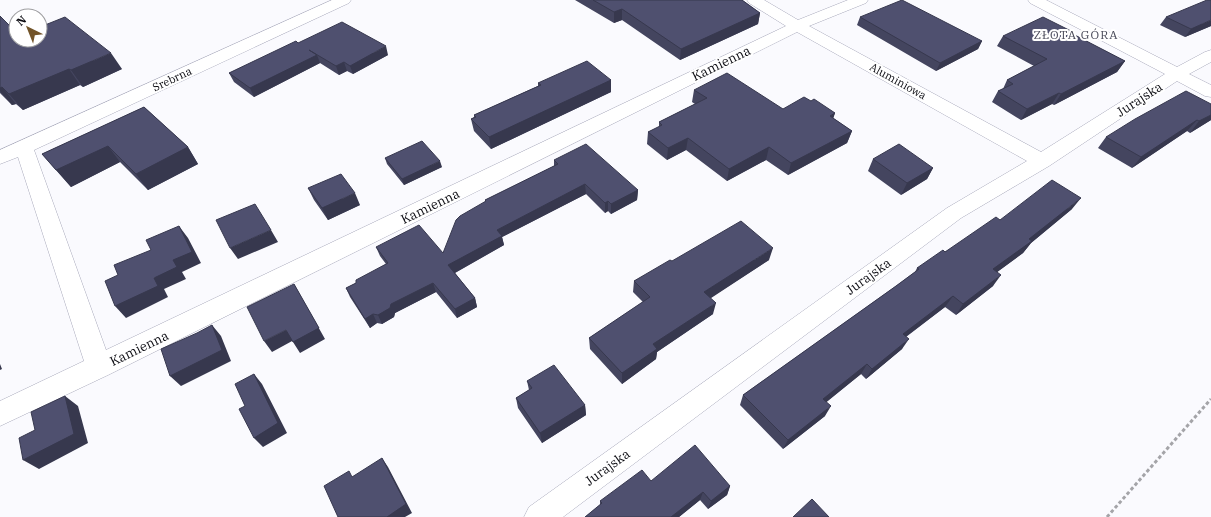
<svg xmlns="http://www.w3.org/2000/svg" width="1211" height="517" viewBox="0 0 1211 517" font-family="'IBM Plex Serif',serif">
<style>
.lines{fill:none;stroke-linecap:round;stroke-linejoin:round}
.minor-casing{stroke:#a8a9bb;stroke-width:1}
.path{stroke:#a4a4a8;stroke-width:3;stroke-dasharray:3.5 2.5;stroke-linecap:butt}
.minor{fill:#fff;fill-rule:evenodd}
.wall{fill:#44455f}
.shaded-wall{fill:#37384e}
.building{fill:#4f506f;stroke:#37384e}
.labels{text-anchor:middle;stroke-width:4;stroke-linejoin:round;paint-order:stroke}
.far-street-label{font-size:11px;fill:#0d0d13;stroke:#fff}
.far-neighbourhood-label{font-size:12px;letter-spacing:1px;fill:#4a4b5a;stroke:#fff}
.street-label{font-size:13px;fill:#0d0d13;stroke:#fff}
</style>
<rect width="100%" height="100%" fill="#fafafe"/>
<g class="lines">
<defs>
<path id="minor" d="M332,0H351L349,3L34,150L106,350L786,26L749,3L747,0H764L798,20L848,0H868L866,3L809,26L1041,152L1165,74L1030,3L1028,0H1046L1177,67L1205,52L1211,50V62L1189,74L1211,85V97L1205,96L1177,81L1049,166L961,218L563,517H524L529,507L947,208L1027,161L797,32L108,375L0,426V401L84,361L18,157L0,164V150Z"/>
</defs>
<use href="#minor" class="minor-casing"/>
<path class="path" d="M1107,517L1211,399"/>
<use href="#minor" class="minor"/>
</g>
<path class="wall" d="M575,0H742L760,13L758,24L680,60L622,20L614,23Z
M0,16L16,40L122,69L83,87L80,85L23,110L16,104L12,105L0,93Z
M860,17L982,41L978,49L936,71L857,25Z
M1166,17L1211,26L1185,37L1160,25Z
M1070,33L1125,61L1117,72L1054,105L1052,104L1021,120L992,102L998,91L1003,89L1007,80L1034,66L997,46L1003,36Z
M298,43L388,55L353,74L347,71L339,75L320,63L254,97L234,82L229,73Z
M611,80V92L491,149L474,131L471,119L474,117V115L538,86V83Z
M694,90L783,109L811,101L835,113L833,118L852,131L847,143L788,175L766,160L727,181L686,150L667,160L647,144L648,132L659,127V122L695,104L692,102Z
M1211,104V120L1190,133L1187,131L1132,168L1098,148L1106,137Z
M144,107L188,147L198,164L148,190L120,162L71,187L42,154Z
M385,158L442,167L404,185L387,164Z
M873,159L933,168L927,179L901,195L868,171Z
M554,160L638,190L637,200L611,214L608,211L605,213L586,194L502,237L504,245L455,273L475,298L477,307L457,318L436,292L395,313L394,317L382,324L377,323L370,328L350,297L346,288L356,283L386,264L380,256L376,247L443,253L486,201L485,200L554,166Z
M308,188L360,205L328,220L314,200Z
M1072,209L1031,243L1023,253L997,272L993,286L956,315L945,307L906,337L902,349L866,379L861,374L826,402L825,416L783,449L740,405L743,395L896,286L915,272L917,268L1000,220Z
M769,260L710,298L713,314L657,352L656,359L622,384L590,349L589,338L643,302L633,292L634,281L672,261Z
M527,381L585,405L586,415L542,443L518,408L516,398L529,390Z
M651,481L730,486L727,495L708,509L700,500L679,517H585L600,505V501Z"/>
<path class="shaded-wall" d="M622,9V20L614,23V12Z
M760,13L758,24L680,60L681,49Z
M1211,20V26L1185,37L1191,29Z
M982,41L978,49L936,71L940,63Z
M386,46L388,55L353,74L350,66Z
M111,53L122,69L83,87L71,70Z
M317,55L320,63L254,97L250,88Z
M1125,61L1117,72L1054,105L1061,94Z
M344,62L347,71L339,75L336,66Z
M69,69L80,85L23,110L9,94Z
M611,80V92L491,149L489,137Z
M2,87L16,104L12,105L0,91V88Z
M1059,93L1052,104L1021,120L1027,109Z
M835,113L831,125L830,116Z
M1211,115V120L1190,133L1199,121Z
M1197,120L1187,131L1132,168L1141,157Z
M852,131L847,143L788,175L791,163Z
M688,138L686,150L667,160L668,148Z
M108,146L120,162L71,187L56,170Z
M188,147L198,164L148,190L136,174Z
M769,147L766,160L727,181L729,169Z
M440,161L442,167L404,185L402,179Z
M933,168L927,179L901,195L907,183Z
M585,184L586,194L502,237L504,245L451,275L448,265L497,230Z
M638,190L637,200L611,214V204Z
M355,193L360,205L328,220L322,208Z
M1081,198L1072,209L1031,243L1023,253L985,281L993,269L1029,239Z
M608,201V211L605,213V203Z
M179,226L188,238L201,263L182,272L186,279L164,289L168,297L126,318L115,306L154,278L173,260Z
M271,230L278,242L238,259L230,248Z
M773,248L769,260L702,304L704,292Z
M1001,275L993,286L956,315L963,304Z
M433,283L436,292L395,313L394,317L382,324L378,315L391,304Z
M294,284L325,339L300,353L293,342Z
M953,296L945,307L896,344L903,334Z
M475,298L477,307L457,318L455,309Z
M716,303L713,314L657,352L656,359L622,384V373L653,344Z
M373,314L377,323L370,328L365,319Z
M212,325L221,336L231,361L181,386L170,376Z
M286,330L294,340L272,352L264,341Z
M909,339L902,349L866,379L872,369Z
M0,364L2,369L0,370Z
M867,364L861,374L818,409L823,399Z
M254,374L262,384L287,433L263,447L254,438Z
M65,396L78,406L88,443L39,469L23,460Z
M585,405L586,415L542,443L540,433Z
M831,406L825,416L783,449L788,440Z
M382,458L388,467L412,513L405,517H387Z
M730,486L727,495L708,509L711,501Z
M703,492L700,500L679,517H671Z"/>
<path class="building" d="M593,0H742L760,13L681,49L622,9L614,12Z
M902,0L982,41L940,63L860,17Z
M1207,0H1211V20L1191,29L1166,17Z
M0,16L16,32V40H40V27L65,17L111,53L71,70L69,69L9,94L2,87L0,88Z
M1043,17L1071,31L1069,32L1125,61L1061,94L1059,93L1027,109L998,91L1013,84L1007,80L1047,59L1003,36Z
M342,22L386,46L350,66L344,62L336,66L309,50L317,55L250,88L229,73L296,41L298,43Z
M587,61L611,80L489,137L471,119L476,117L474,115L541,85L538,83Z
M727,73L783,109L804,97L811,101L814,99L835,113L830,116L852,131L791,163L769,147L729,169L688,138L668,148L648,132L662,125L659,122L707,98L694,90Z
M1186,91L1211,104V115L1199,121L1197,120L1141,157L1106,137L1135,119Z
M144,107L188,147L136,174L108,146L56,170L42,154Z
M422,141L440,161L402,179L385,158Z
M586,144L638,190L611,204L608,201L605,203L585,184L497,230L502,236L448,265L475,298L455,309L433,283L391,304L390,308L378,315L373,314L365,319L346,288L356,283V280L388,263L376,247L419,225L443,253L456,220L460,216L486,201L485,200L558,164L554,160Z
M899,144L933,168L907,183L873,159Z
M341,174L355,193L322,208L308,188Z
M1052,180L1081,198L1029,239L1032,241L993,269L1001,275L963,304L953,296L903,334L909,339L872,369L867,364L823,399L831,406L788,440L743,395L896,286L919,269L917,268L943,250L945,252L996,217L1000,220Z
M255,204L271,230L230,248L216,220Z
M741,221L773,248L704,292L716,303L653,344L657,349L622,373L589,338L650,297L634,281L670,260L672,261Z
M179,226L192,252L173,260L177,267L154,278L158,286L115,306L105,281L118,275L114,265L151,250L146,240Z
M294,284L319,328L293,342L286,330L264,341L247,307Z
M212,325L222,350L170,376L161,349L197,333Z
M554,365L585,405L540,433L516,398L532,388L527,381Z
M254,374L278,423L254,438L239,409L245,406L235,384Z
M65,396L74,434L23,460L19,438L35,430L31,412Z
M695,445L730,486L711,501L703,492L671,517H585L602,503L600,501L642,470L651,481Z
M382,458L406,504L387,517H338L324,486L349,471L352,477Z
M812,499L829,517H793Z"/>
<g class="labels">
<g class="far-street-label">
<text transform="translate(172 79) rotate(-25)" y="4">Srebrna</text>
<text transform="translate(898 81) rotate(29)" y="4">Aluminiowa</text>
</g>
<g class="far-neighbourhood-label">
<text x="1076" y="39">ZŁOTA GÓRA</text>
</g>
<g class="street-label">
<text transform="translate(721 63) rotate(-26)" y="5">Kamienna</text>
<text transform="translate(1139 99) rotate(-33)" y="5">Jurajska</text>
<text transform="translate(430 206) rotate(-26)" y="5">Kamienna</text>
<text transform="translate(868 276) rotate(-36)" y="5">Jurajska</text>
<text transform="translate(139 348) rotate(-26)" y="5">Kamienna</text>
<text transform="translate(607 467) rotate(-36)" y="5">Jurajska</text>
</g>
</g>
<g transform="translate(28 28) rotate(317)"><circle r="19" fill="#ffffff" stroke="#9e9ea1"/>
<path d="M0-3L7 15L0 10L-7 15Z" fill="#725429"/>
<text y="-6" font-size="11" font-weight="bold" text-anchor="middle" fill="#0d0d13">N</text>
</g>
</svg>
